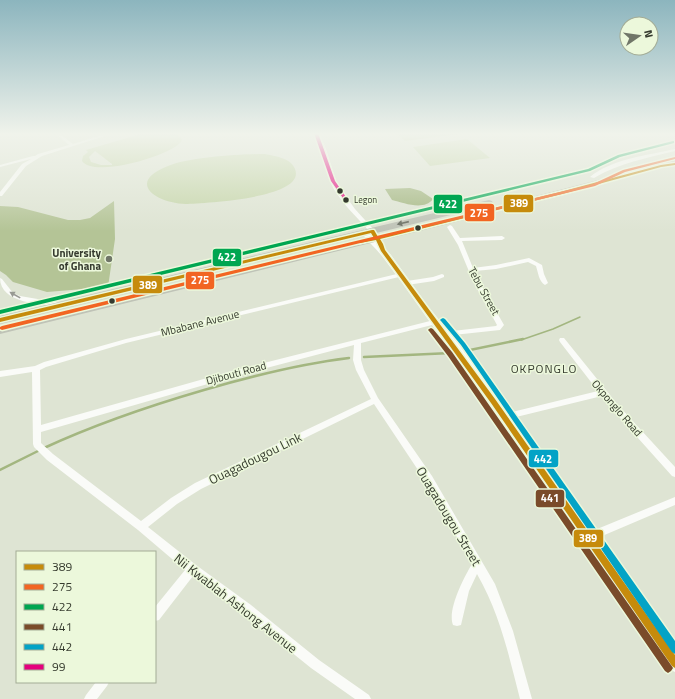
<svg xmlns="http://www.w3.org/2000/svg" width="675" height="699" viewBox="0 0 675 699" font-family="'Titillium Web',sans-serif">
<style>
.green{fill:#c5d5a9;fill-rule:evenodd}
.forest{fill:#b4c496}
.water{fill:#a3b680}
.lines{fill:none;stroke-linecap:round;stroke-linejoin:round}
.stream-far1{stroke:#a3b680;stroke-width:1.5}
.stream{stroke:#a3b680;stroke-width:2.5}
.minor{fill:#fafbf8;fill-rule:evenodd}
.tertiary{fill:#fafbf8;fill-rule:evenodd}
.secondary{fill:#fafbf8;fill-rule:evenodd}
.trunk{fill:#bfc3b7;fill-rule:evenodd}
.bus-1-casing{stroke:#ecf8db;stroke-width:3}
.bus-2-casing{stroke:#ecf8db;stroke-width:3}
.bus-3-casing{stroke:#ecf8db;stroke-width:3}
.bus-4-casing{stroke:#ecf8db;stroke-width:3}
.bus-5-casing{stroke:#ecf8db;stroke-width:3}
.bus-6-casing{stroke:#ecf8db;stroke-width:3}
.bus-1{fill:#c68b0c;fill-rule:evenodd}
.bus-2{fill:#f26522;fill-rule:evenodd}
.bus-3{fill:#00a651;fill-rule:evenodd}
.bus-4{fill:#7a4b2a;fill-rule:evenodd}
.bus-5{fill:#03a3c6;fill-rule:evenodd}
.bus-6{fill:#e5007d;fill-rule:evenodd}
.oneway{fill:#6c7165}
.oneway2{fill:#989a93}
.bus-dot{fill:#353a2e;stroke:#ecf8db;stroke-width:1.5}
.poi-dot{fill:#707668;stroke:#ecf8db;stroke-width:1.5}
.labels{text-anchor:middle;stroke-width:3;stroke-linejoin:round;paint-order:stroke}
.far-bus-label{font-size:9px;fill:#353a2e;stroke:#ecf8db;text-anchor:start}
.poi-label{font-size:11px;font-weight:bold;fill:#353a2e;stroke:#ecf8db;text-anchor:end}
.street-label{font-size:11px;fill:#353a2e;stroke:#ecf8db}
.neighbourhood-label{font-size:12px;letter-spacing:1px;fill:#353a2e;stroke:#ecf8db}
.near-street-label{font-size:13px;fill:#353a2e;stroke:#ecf8db}
.line-badge{stroke:#ecf8db;stroke-width:1.5}
.badge-label{font-size:11px;text-anchor:middle;font-weight:bold;fill:#fff}
</style>
<rect width="100%" height="100%" fill="#dee4d3"/>
<path class="green" d="M144,133C155,133 177,128 182,140C177,154 94,179 82,161L83,156L88,152L86,150ZM95,151L112,164V165H101L91,162L89,157Z
M396,133H458L459,134L405,141Z
M467,139L490,158L430,166L413,147Z
M265,154C275,156 291,158 295,169C307,199 202,203 186,204C155,203 126,182 168,166C191,157 240,154 265,154Z"/>
<path class="forest" d="M114,201L115,239L108,287L47,292L13,282L6,275L0,271V206L18,207L68,220H80L90,218Z"/>
<path class="water" d="M410,188L421,191L433,199C424,211 404,203 392,200L385,189Z"/>
<g class="lines">
<path class="stream-far1" d="M521,340L553,329L580,317"/>
<path class="stream" d="M465,351L523,339
M364,357L451,353
M44,448C96,424 149,406 204,390C252,376 299,364 349,358
M0,470L40,450"/>
<path class="minor" d="M55,133H59L73,144L108,133H114L42,156L26,166L2,196H0V192L22,164L31,159L0,167V165L33,156H35L38,154L69,145Z
M675,149V151C647,158 619,163 594,178L590,177C611,159 649,155 675,149Z
M450,225L452,226L460,238L502,236L505,238L502,240L462,241L473,268L496,265L529,258L542,265L544,274L548,283L545,285C539,282 538,272 536,266L528,262L496,269L475,271L479,281L504,325L500,330L444,336L441,334L444,332L496,326L497,325L473,281L458,245L447,227Z
M401,273L404,275L403,276L126,343L46,367L40,370L41,425L232,371L434,320H436L437,322L436,324L361,343V360L364,370L378,398L432,476L495,584L513,631L532,699H520C509,656 500,614 477,574L469,591L461,625L457,626L453,625C447,610 464,577 472,564L426,482L374,404L201,489L177,504L148,527L196,565L251,605L319,660L369,695L371,699H355L311,668L243,613L193,576L159,620L155,621V607L185,570L138,530L47,460L34,447L33,444L32,372L0,377V371L35,366L44,362L126,339ZM354,345L353,360L356,370L371,399L195,483L171,498L141,521L53,454L41,443V432L232,377Z
M442,274L444,275V277L434,281L407,285L404,283L407,281L433,277Z
M0,278L2,279L13,293L20,296L61,303L64,305L61,307C42,304 0,304 0,278Z
M560,338H564L618,405L675,467V477L672,476L612,409L602,396L504,420L501,419L500,417L501,415L504,414L598,391L560,342L559,340Z
M675,497V505L588,542L585,540L583,537L585,534Z
M96,682H109L107,686L97,699H84L86,695Z"/>
<path class="tertiary" d="M313,133H319L326,149L337,184L355,209L374,230V232H370C358,218 338,200 331,183C324,166 320,149 313,133Z"/>
<path class="secondary" d="M365,229L368,230L391,255L428,306L460,346L675,648V672L669,669L452,352C429,322 408,290 385,260C378,250 368,242 361,232Z"/>
<path class="trunk" d="M675,160V164L448,224L0,334V326L443,220Z
M489,200L492,201L493,203L492,205L0,324V316Z"/>
<defs>
<path id="bus-1" d="M675,163V165L661,167L562,194L380,239L383,244L385,250L495,399L675,655V668L672,666L491,403L381,251L376,240L360,243V241L374,238L371,233L0,322V318L372,230H374L378,237L560,192L661,165Z"/>
<path id="bus-2" d="M675,157V159L625,172L595,186L2,330L0,329V327L2,326L593,184L623,170Z"/>
<path id="bus-3" d="M673,141H674V143L620,157L590,171L0,314V310L588,169L618,155Z"/>
<path id="bus-4" d="M431,328L433,329L452,352L671,665L673,668L671,671L668,673L665,671L448,356L429,331L428,330L429,329Z"/>
<path id="bus-5" d="M443,318L445,319L465,343L675,641V654L672,652L461,345L441,321L440,320L441,319Z"/>
<path id="bus-6" d="M314,133H318L335,181L348,200L347,201H345L331,181Z"/>
</defs>
<use href="#bus-1" class="bus-1-casing"/>
<use href="#bus-2" class="bus-2-casing"/>
<use href="#bus-3" class="bus-3-casing"/>
<use href="#bus-4" class="bus-4-casing"/>
<use href="#bus-5" class="bus-5-casing"/>
<use href="#bus-6" class="bus-6-casing"/>
<use href="#bus-1" class="bus-1"/>
<use href="#bus-2" class="bus-2"/>
<use href="#bus-3" class="bus-3"/>
<use href="#bus-4" class="bus-4"/>
<use href="#bus-5" class="bus-5"/>
<use href="#bus-6" class="bus-6"/>
</g>
<defs><path id="oneway-solid" d="M-6-.8H1V-3.2L6.5 0L1 3.2V.8H-6Z"/></defs>
<use class="oneway" href="#oneway-solid" transform="translate(403 223) rotate(167)"/>
<use class="oneway2" href="#oneway-solid" transform="translate(15 295) rotate(-151)"/>
<linearGradient id="sky" x2="0" y2="1"><stop stop-color="#8cb5be"/><stop offset="0.58" stop-color="#f0f3eb"/><stop offset="1" stop-color="#f0f3eb" stop-opacity="0"/></linearGradient>
<rect width="675" height="231" fill="url(#sky)"/>
<g class="bus-dot">
<circle cx="340" cy="191" r="3.5"/>
<circle cx="346" cy="200" r="3.5"/>
<circle cx="418" cy="228" r="3.5"/>
<circle cx="112" cy="301" r="3.5"/>
</g>
<circle class="poi-dot" cx="109" cy="259" r="4"/>
<g class="labels">
<g class="far-bus-label">
<text x="354" y="203">Legon</text>
</g>
<g class="poi-label">
<text x="101" y="257">University<tspan x="101" dy="13">of Ghana</tspan></text>
</g>
<g class="street-label">
<text transform="translate(484 291) rotate(61)" y="4">Tebu Street</text>
<text transform="translate(200 323) rotate(-14)" y="4">Mbabane Avenue</text>
<text transform="translate(236 373) rotate(-15)" y="4">Djibouti Road</text>
<text transform="translate(617 408) rotate(49)" y="4">Okponglo Road</text>
</g>
<g class="neighbourhood-label">
<text x="544" y="373">OKPONGLO</text>
</g>
<g class="near-street-label">
<text transform="translate(255 458) rotate(-26)" y="5">Ouagadougou Link</text>
<text transform="translate(449 516) rotate(59)" y="5">Ouagadougou Street</text>
<text transform="translate(236 603) rotate(38)" y="5">Nii Kwablah Ashong Avenue</text>
</g>
</g>
<g class="line-badge">
<rect x="503" y="194" width="31" height="19" rx="4" fill="#c68b0c"/>
<rect x="433" y="194" width="30" height="20" rx="4" fill="#00a651"/>
<rect x="464" y="203" width="31" height="19" rx="4" fill="#f26522"/>
<rect x="212" y="248" width="30" height="19" rx="4" fill="#00a651"/>
<rect x="185" y="271" width="30" height="19" rx="4" fill="#f26522"/>
<rect x="132" y="275" width="31" height="19" rx="4" fill="#c68b0c"/>
<rect x="528" y="449" width="31" height="19" rx="4" fill="#03a3c6"/>
<rect x="535" y="489" width="30" height="19" rx="4" fill="#7a4b2a"/>
<rect x="573" y="529" width="31" height="19" rx="4" fill="#c68b0c"/>
</g>
<g class="badge-label">
<text x="519" y="207">389</text>
<text x="448" y="208">422</text>
<text x="479" y="217">275</text>
<text x="227" y="261">422</text>
<text x="200" y="284">275</text>
<text x="148" y="289">389</text>
<text x="543" y="463">442</text>
<text x="550" y="502">441</text>
<text x="588" y="542">389</text>
</g>
<rect x="16" y="551" width="140" height="132" fill="#ecf8db" stroke="#a3ac96"/>
<rect x="24" y="564" width="20" height="6" fill="#c68b0c" stroke="#a3ac96"/>
<text x="52" y="571" font-size="12" fill="#353a2e">389</text>
<rect x="24" y="584" width="20" height="6" fill="#f26522" stroke="#a3ac96"/>
<text x="52" y="591" font-size="12" fill="#353a2e">275</text>
<rect x="24" y="604" width="20" height="6" fill="#00a651" stroke="#a3ac96"/>
<text x="52" y="611" font-size="12" fill="#353a2e">422</text>
<rect x="24" y="624" width="20" height="6" fill="#7a4b2a" stroke="#a3ac96"/>
<text x="52" y="631" font-size="12" fill="#353a2e">441</text>
<rect x="24" y="644" width="20" height="6" fill="#03a3c6" stroke="#a3ac96"/>
<text x="52" y="651" font-size="12" fill="#353a2e">442</text>
<rect x="24" y="664" width="20" height="6" fill="#e5007d" stroke="#a3ac96"/>
<text x="52" y="671" font-size="12" fill="#353a2e">99</text>
<g transform="translate(639 36) rotate(77)"><circle r="19" fill="#ecf8db" stroke="#a3ac96"/>
<path d="M0-3L7 15L0 10L-7 15Z" fill="#707668"/>
<text y="-6" font-size="11" font-weight="bold" text-anchor="middle" fill="#353a2e">N</text>
</g>
</svg>
